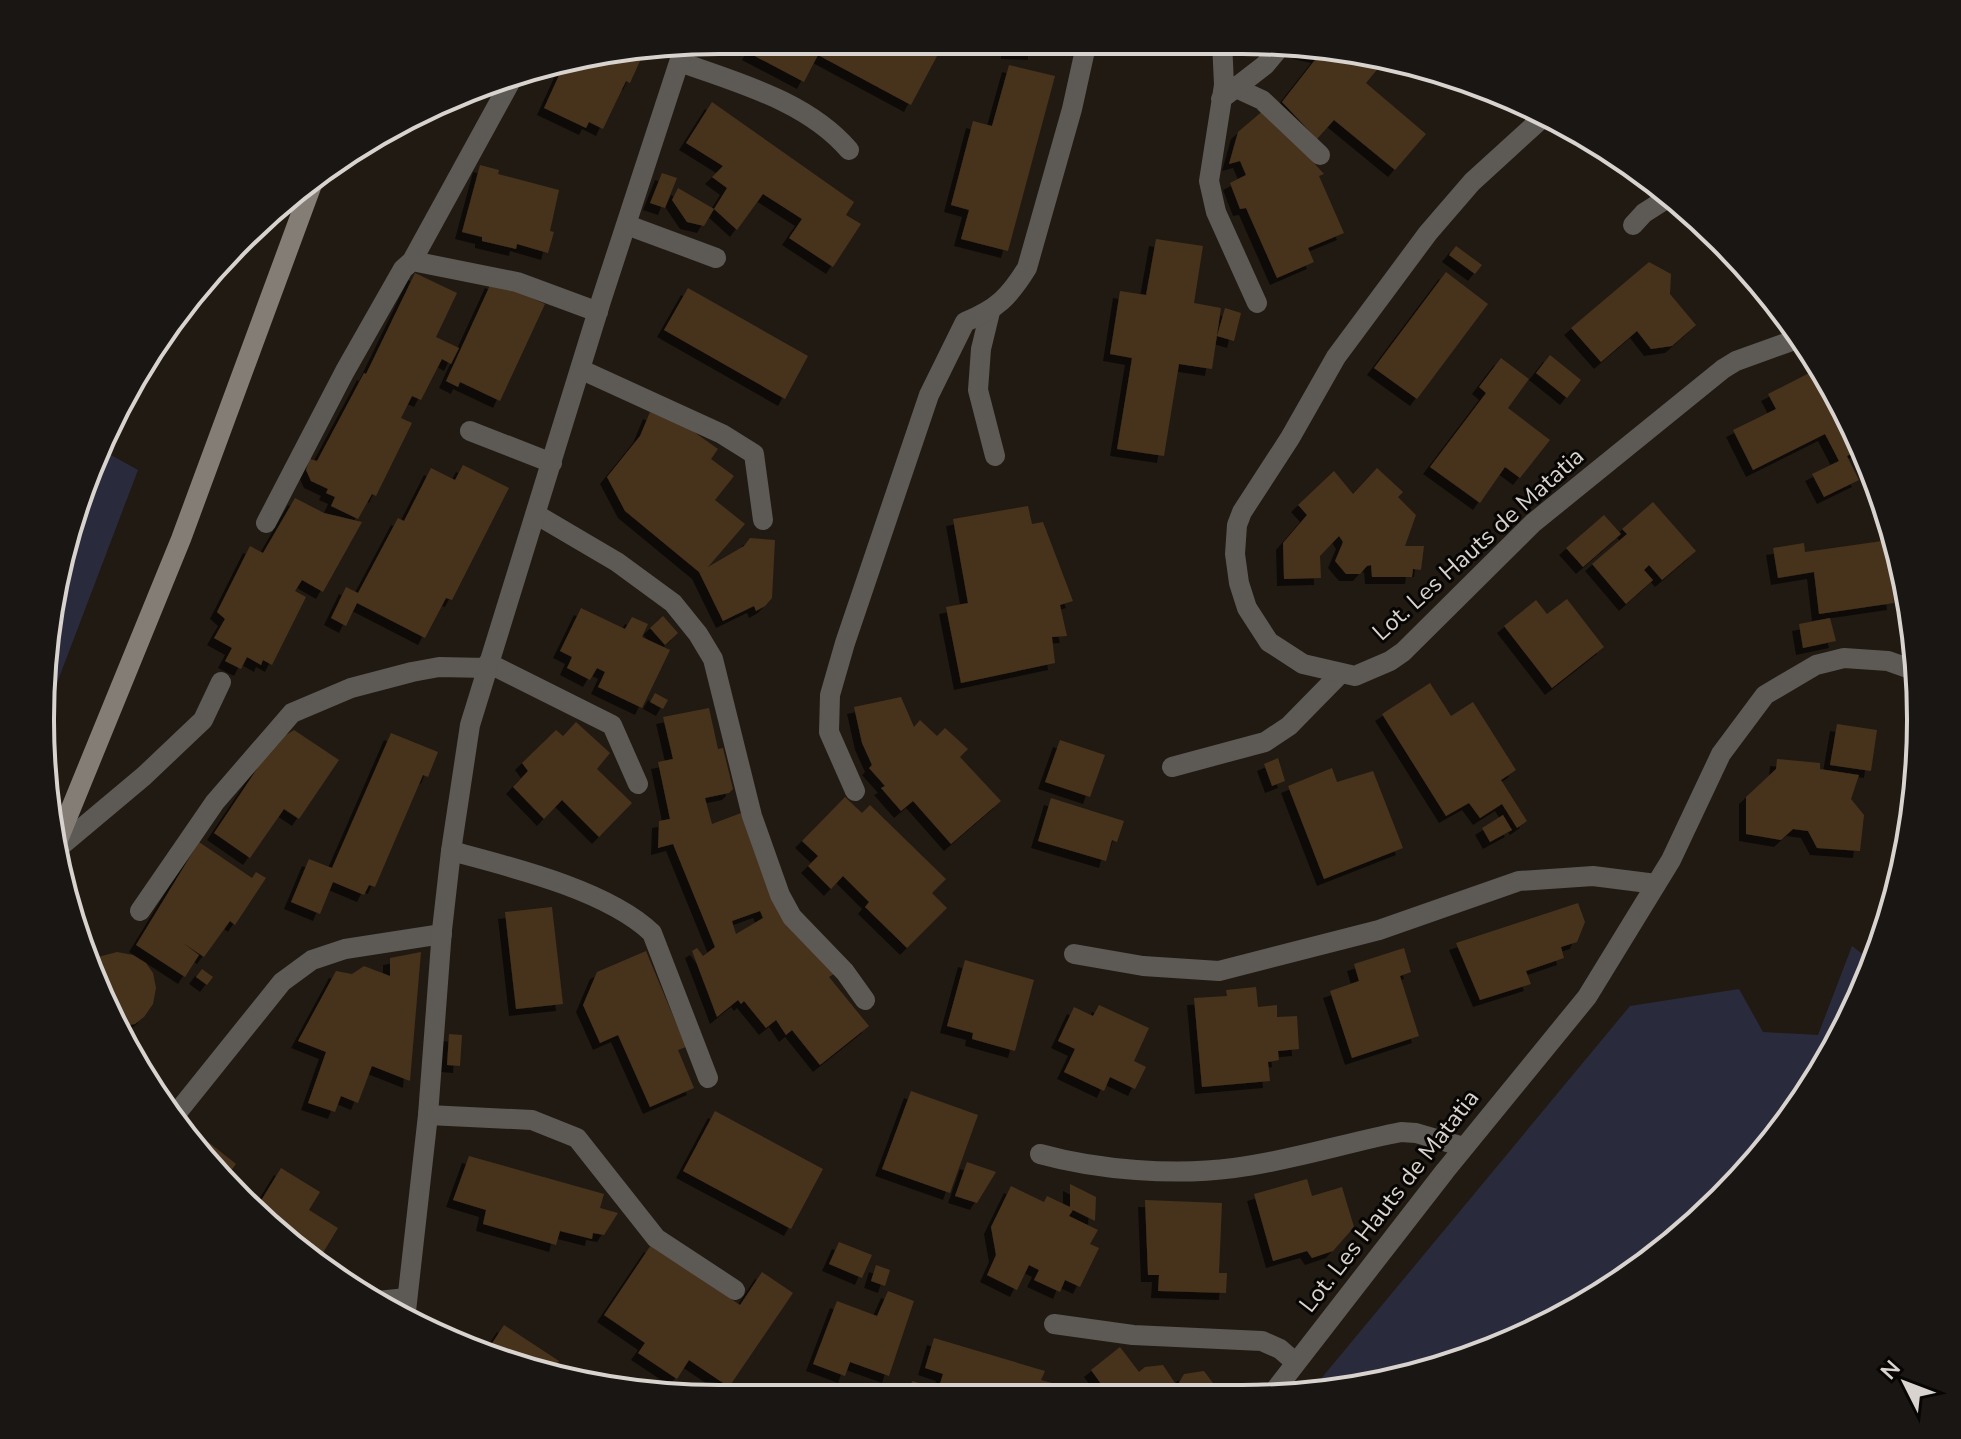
<svg xmlns="http://www.w3.org/2000/svg" width="1961" height="1439" viewBox="0 0 1961 1439" font-family="'Nunito Sans',sans-serif">
<style>
.green{fill:#2a2a3d}
.building{fill:#46321c;fill-rule:evenodd;filter:url(#shadow)}
.lines{fill:none;stroke-linecap:round;stroke-linejoin:round}
.lane{stroke:#5d5955;stroke-width:20}
.street{stroke:#5d5955;stroke-width:20}
.secondary{stroke:#837d76;stroke-width:20}
.labels{text-anchor:middle;stroke-width:6;stroke-linejoin:round;paint-order:stroke}
.street-label{font-size:24px;fill:#d8d3ce;stroke:#080604}
.rim{fill:none;stroke:#d8d3ce;stroke-width:4}
</style>
<defs>
<filter id="shadow"><feDropShadow dx="-7" dy="7" stdDeviation="0" flood-color="#0009"/></filter>
</defs>
<rect width="100%" height="100%" fill="#211a12"/>
<path class="green" d="M100,449L138,470L49,704L53,587Z
M1852,946L1874,963L1830,1059L1753,1167L1656,1258L1502,1347L1331,1393H1312L1315,1386L1630,1006L1739,989L1763,1032L1818,1035Z"/>
<path class="building" d="M756,40H891L903,47L906,40L945,41L911,105L818,55L804,82L749,53Z
M986,41H1075V46H1035V53L1008,52V45L986,44Z
M1305,45L1358,53L1380,66L1366,83L1426,134L1395,170L1334,120L1317,139L1282,102L1318,56L1300,52Z
M645,50L630,83L626,81L603,129L589,122L586,128L544,108L566,60Z
M1009,65L1055,76L1008,251L961,239L969,210L951,205L973,121L992,126Z
M712,102L854,202L846,215L861,224L833,267L789,238L802,219L763,194L737,230L714,209L727,188L712,177L723,166L686,143Z
M1265,109L1324,174L1319,176L1344,233L1308,248L1314,262L1277,278L1246,208L1240,209L1230,183L1246,175L1240,161L1229,164L1238,132Z
M480,165L499,170L498,174L559,190L550,231L554,232L548,253L517,244L516,249L482,241V237L462,232Z
M662,173L677,178L665,208L650,203Z
M678,188L714,209L704,226L687,222L672,200Z
M1156,239L1203,246L1194,303L1221,308L1212,369L1179,364L1164,456L1117,449L1132,358L1110,354L1120,291L1146,295Z
M1456,246L1482,265L1475,274L1449,255Z
M1649,262L1671,274L1670,294L1696,325L1672,346L1651,349L1637,331L1601,362L1571,328Z
M1446,272L1488,304L1417,399L1374,368Z
M415,273L457,293L436,337L459,348L451,364L442,359L421,400L412,396L401,418L412,423L376,496L372,494L358,519L331,506L335,497L326,493L328,489L311,481L306,470L310,459L317,461L364,373L366,374Z
M492,281L545,304L500,401L460,382L458,387L446,381Z
M688,288L808,356L785,399L664,330Z
M1225,308L1241,313L1234,341L1217,336Z
M1550,355L1581,380L1567,398L1536,373Z
M1501,358L1529,379L1508,408L1550,440L1520,478L1505,467L1480,503L1430,467L1486,393L1479,387Z
M1819,368L1851,419L1862,449L1847,456L1859,480L1824,497L1812,474L1839,461L1825,434L1753,470L1733,430L1776,409L1768,394Z
M650,412L687,427L718,449L711,459L734,476L715,500L745,524L708,567L744,546L750,538L775,540L772,598L765,606L756,611L754,606L723,621L699,572L625,511L607,477L640,436Z
M463,465L509,488L452,600L446,598L425,638L357,603L346,626L331,618L346,587L358,593L398,518L404,521L431,468L455,480Z
M1377,468L1403,492L1398,497L1416,515L1405,546H1424L1421,570L1413,569L1412,577H1372L1371,565L1367,566L1360,574H1346L1335,561L1343,542L1339,536L1320,556L1321,578L1284,579L1283,543L1307,515L1298,505L1334,471L1353,494Z
M295,498L324,513L362,522L323,592L302,580L295,591L306,597L272,665L263,660L261,665L247,657L241,669L225,661L232,648L214,638L225,619L217,612L250,546L263,553Z
M1653,502L1696,551L1662,580L1649,565L1644,570L1653,580L1626,604L1592,564L1627,534L1622,529Z
M1028,506L1032,524L1043,522L1073,601L1060,605L1067,636L1052,637L1055,663L961,683L946,607L968,603L953,519Z
M1604,515L1621,534L1583,567L1566,548Z
M1896,539L1904,584L1892,587L1894,603L1819,614L1814,572L1778,578L1773,548L1804,543L1805,552Z
M1567,599L1604,647L1552,688L1504,626L1536,600L1547,614Z
M581,608L625,629L632,617L648,624L642,637L670,650L642,708L598,687L605,672L597,668L590,680L567,668L572,657L560,651Z
M663,616L678,633L665,645L650,628Z
M1830,618L1836,641L1803,648L1799,624Z
M1430,683L1451,716L1473,702L1516,770L1501,780L1527,821L1517,828L1502,804L1480,818L1469,803L1446,816L1382,714Z
M655,693L668,700L663,709L650,702Z
M901,697L914,727L920,720L937,736L945,728L968,749L960,757L1001,801L951,844L913,801L901,811L881,788L885,786L869,768L872,765L862,743L854,707Z
M709,708L718,749L723,748L733,789L729,793L705,798L712,824L741,813L834,974L829,977L869,1026L820,1065L792,1030L786,1035L776,1020L766,1028L744,1001L741,1004L738,1000L717,1017L692,951L697,948L703,956L715,947L673,844L658,848L659,821L670,819L658,762L673,759L663,717ZM760,911L763,918L736,934L732,921Z
M576,722L610,753L597,769L632,803L599,837L562,800L544,819L513,787L528,771L522,763L556,730L563,736Z
M1837,724L1877,730L1871,771L1830,765Z
M294,730L339,760L299,819L284,809L250,858L214,833L275,742Z
M391,733L438,752L428,777L423,775L375,887L369,885L364,895L333,882L320,914L291,902L309,859L332,868Z
M1060,740L1105,755L1090,797L1045,782Z
M1278,758L1285,781L1272,786L1264,764Z
M1777,759L1820,763V769L1859,775L1851,799L1864,815L1860,851L1817,848L1808,831L1793,829L1781,840L1746,834V797L1776,769Z
M1332,768L1337,782L1373,771L1403,848L1324,879L1288,786Z
M1916,772L1915,808L1913,815L1908,773Z
M845,797L862,813L870,805L946,879L932,893L947,908L907,948L865,907L869,902L843,876L831,889L808,866L818,856L802,841Z
M1051,798L1124,821L1117,842L1112,840L1106,861L1038,841Z
M1503,815L1512,830L1490,842L1482,828Z
M199,842L252,878L256,872L266,878L235,925L230,921L204,957L183,943L199,955L185,977L136,945Z
M1578,903L1585,922L1577,942L1561,947L1564,958L1526,971L1531,984L1480,1000L1456,943Z
M552,907L563,1004L516,1009L505,912Z
M1404,948L1411,972L1400,976L1419,1036L1352,1058L1330,991L1359,981L1354,964Z
M646,951L686,1047L678,1050L694,1088L650,1107L618,1035L600,1043L583,1005L597,972Z
M117,952L133,955L146,963L153,973L156,988L153,1004L144,1017L135,1024L119,1027L92,979L88,967L98,957Z
M421,952L410,1081L372,1066L358,1103L341,1096L335,1112L308,1103L326,1052L298,1041L336,971L352,974L364,966L390,976V958Z
M965,960L1034,980L1015,1051L972,1039L973,1033L947,1026Z
M202,969L213,977L207,985L196,977Z
M1256,987L1258,1007L1277,1005V1017L1297,1016L1299,1049L1278,1051L1279,1060L1268,1062L1270,1081L1202,1087L1194,998L1227,996L1226,990Z
M1099,1005L1149,1028L1134,1061L1146,1067L1135,1089L1110,1077L1104,1091L1064,1072L1075,1049L1058,1041L1074,1007L1093,1016Z
M449,1034L462,1035L460,1066L447,1065Z
M911,1091L978,1115L950,1193L882,1169Z
M715,1111L823,1169L791,1229L683,1171Z
M183,1122L236,1164L224,1180L181,1134L178,1129Z
M469,1156L604,1194L600,1208L618,1213L604,1235L593,1233L592,1239L560,1231L556,1245L483,1224L486,1210L453,1200Z
M967,1162L996,1172L977,1203L955,1196Z
M281,1168L320,1192L309,1210L338,1228L318,1261L272,1231L254,1212Z
M1307,1179L1312,1196L1342,1187L1354,1227L1333,1251L1312,1258L1307,1251L1273,1261L1254,1194Z
M1070,1184L1096,1197L1095,1221L1073,1210L1069,1216L1098,1230L1090,1244L1099,1248L1080,1287L1065,1280L1060,1292L1034,1280L1039,1270L1029,1265L1017,1290L987,1275L996,1255L991,1227L1011,1186L1044,1202L1047,1196L1070,1207Z
M1145,1200L1222,1203L1219,1273H1227L1226,1293L1158,1291L1159,1275H1148Z
M839,1242L872,1255L862,1278L829,1264Z
M651,1245L740,1305L762,1272L793,1293L729,1387L689,1360L677,1379L638,1353L645,1343L604,1315Z
M876,1265L890,1270L885,1286L871,1281Z
M888,1291L914,1301L889,1376L850,1362L845,1376L813,1364L837,1301L877,1316Z
M504,1325L559,1361L551,1372L562,1379L543,1376L485,1354Z
M934,1338L1045,1371L1041,1380L1052,1383L1048,1395L936,1396L943,1374L925,1368Z
M1120,1347L1139,1372L1145,1367L1163,1365L1177,1386L1184,1374L1204,1371L1213,1383L1210,1394L1109,1395L1091,1370Z
M912,1381L934,1387L932,1396H908Z"/>
<g class="lines">
<path class="lane" d="M680,62C738,83 807,101 849,150
M1236,88L1262,100L1320,155
M627,225L716,258
M1633,225L1644,213L1666,199
M990,312L981,349L978,390L995,456
M582,370L722,434L754,454L763,520
M537,515L617,562L673,603L698,634L713,659L752,816L780,895L792,917L845,972L865,1000
M488,663L612,725L638,784
M1172,767L1265,742L1289,726L1340,674
M451,851C511,867 607,890 652,933L708,1078
M140,911L215,802L292,713L351,688L412,672L439,667L487,668
M1074,954L1143,966L1219,971L1379,930L1519,881L1593,876L1656,884
M428,1115L532,1120L577,1138L656,1238L735,1290
M172,1119L282,982L312,960L345,949L442,934
M1040,1154C1098,1170 1174,1176 1234,1168C1290,1161 1345,1143 1401,1132L1416,1133L1464,1147
M377,1301L407,1298
M1054,1324L1133,1335L1262,1341L1280,1349L1295,1362"/>
<path class="street" d="M1222,41L1224,85L1209,181L1216,212L1257,303
M1221,99L1265,65L1285,41
M1541,119L1472,182L1428,233L1336,357L1290,438L1242,512L1237,525L1235,554L1239,583L1247,608L1269,642L1303,664L1355,676L1390,661L1403,652L1533,523L1723,369L1736,361L1800,338
M412,261L513,77
M470,431L552,463
M266,523L345,371L403,269L412,261L517,282L598,312
M855,791L829,732L830,695L845,643L929,395L965,322C997,309 1009,297 1027,268L1072,109L1087,41
M57,849L144,776L203,720L221,682
M405,1320L428,1115L442,930L451,851L470,725L601,301L685,44
M1272,1394L1445,1171L1587,997L1671,860L1721,754L1765,695L1816,665L1844,658L1888,661L1919,672"/>
<path class="secondary" d="M56,845L181,539L314,179"/>
</g>
<g class="labels">
<g class="street-label">
<text transform="translate(1478 544) rotate(-42)" y="8">Lot. Les Hauts de Matatia</text>
<text transform="translate(1389 1201) rotate(-52)" y="8">Lot. Les Hauts de Matatia</text>
</g>
</g>
<path d="M0 0H1961V1439H0ZM719 54H1242A665 665 0 0 1 1907 719V720A665 665 0 0 1 1242 1385H719A665 665 0 0 1 54 720V719A665 665 0 0 1 719 54Z" fill="#191614" fill-rule="evenodd"/>
<path class="rim" d="M719 54H1242A665 665 0 0 1 1907 719V720A665 665 0 0 1 1242 1385H719A665 665 0 0 1 54 720V719A665 665 0 0 1 719 54Z"/>
<g transform="translate(1905 1383) rotate(312)" stroke="#080604" stroke-width="6" paint-order="stroke">
<path d="M0-6L14 30L0 20L-14 30Z" fill="#d8d3ce"/>
<text y="-12" font-size="22" font-weight="bold" text-anchor="middle" fill="#d8d3ce">N</text>
</g>
</svg>
